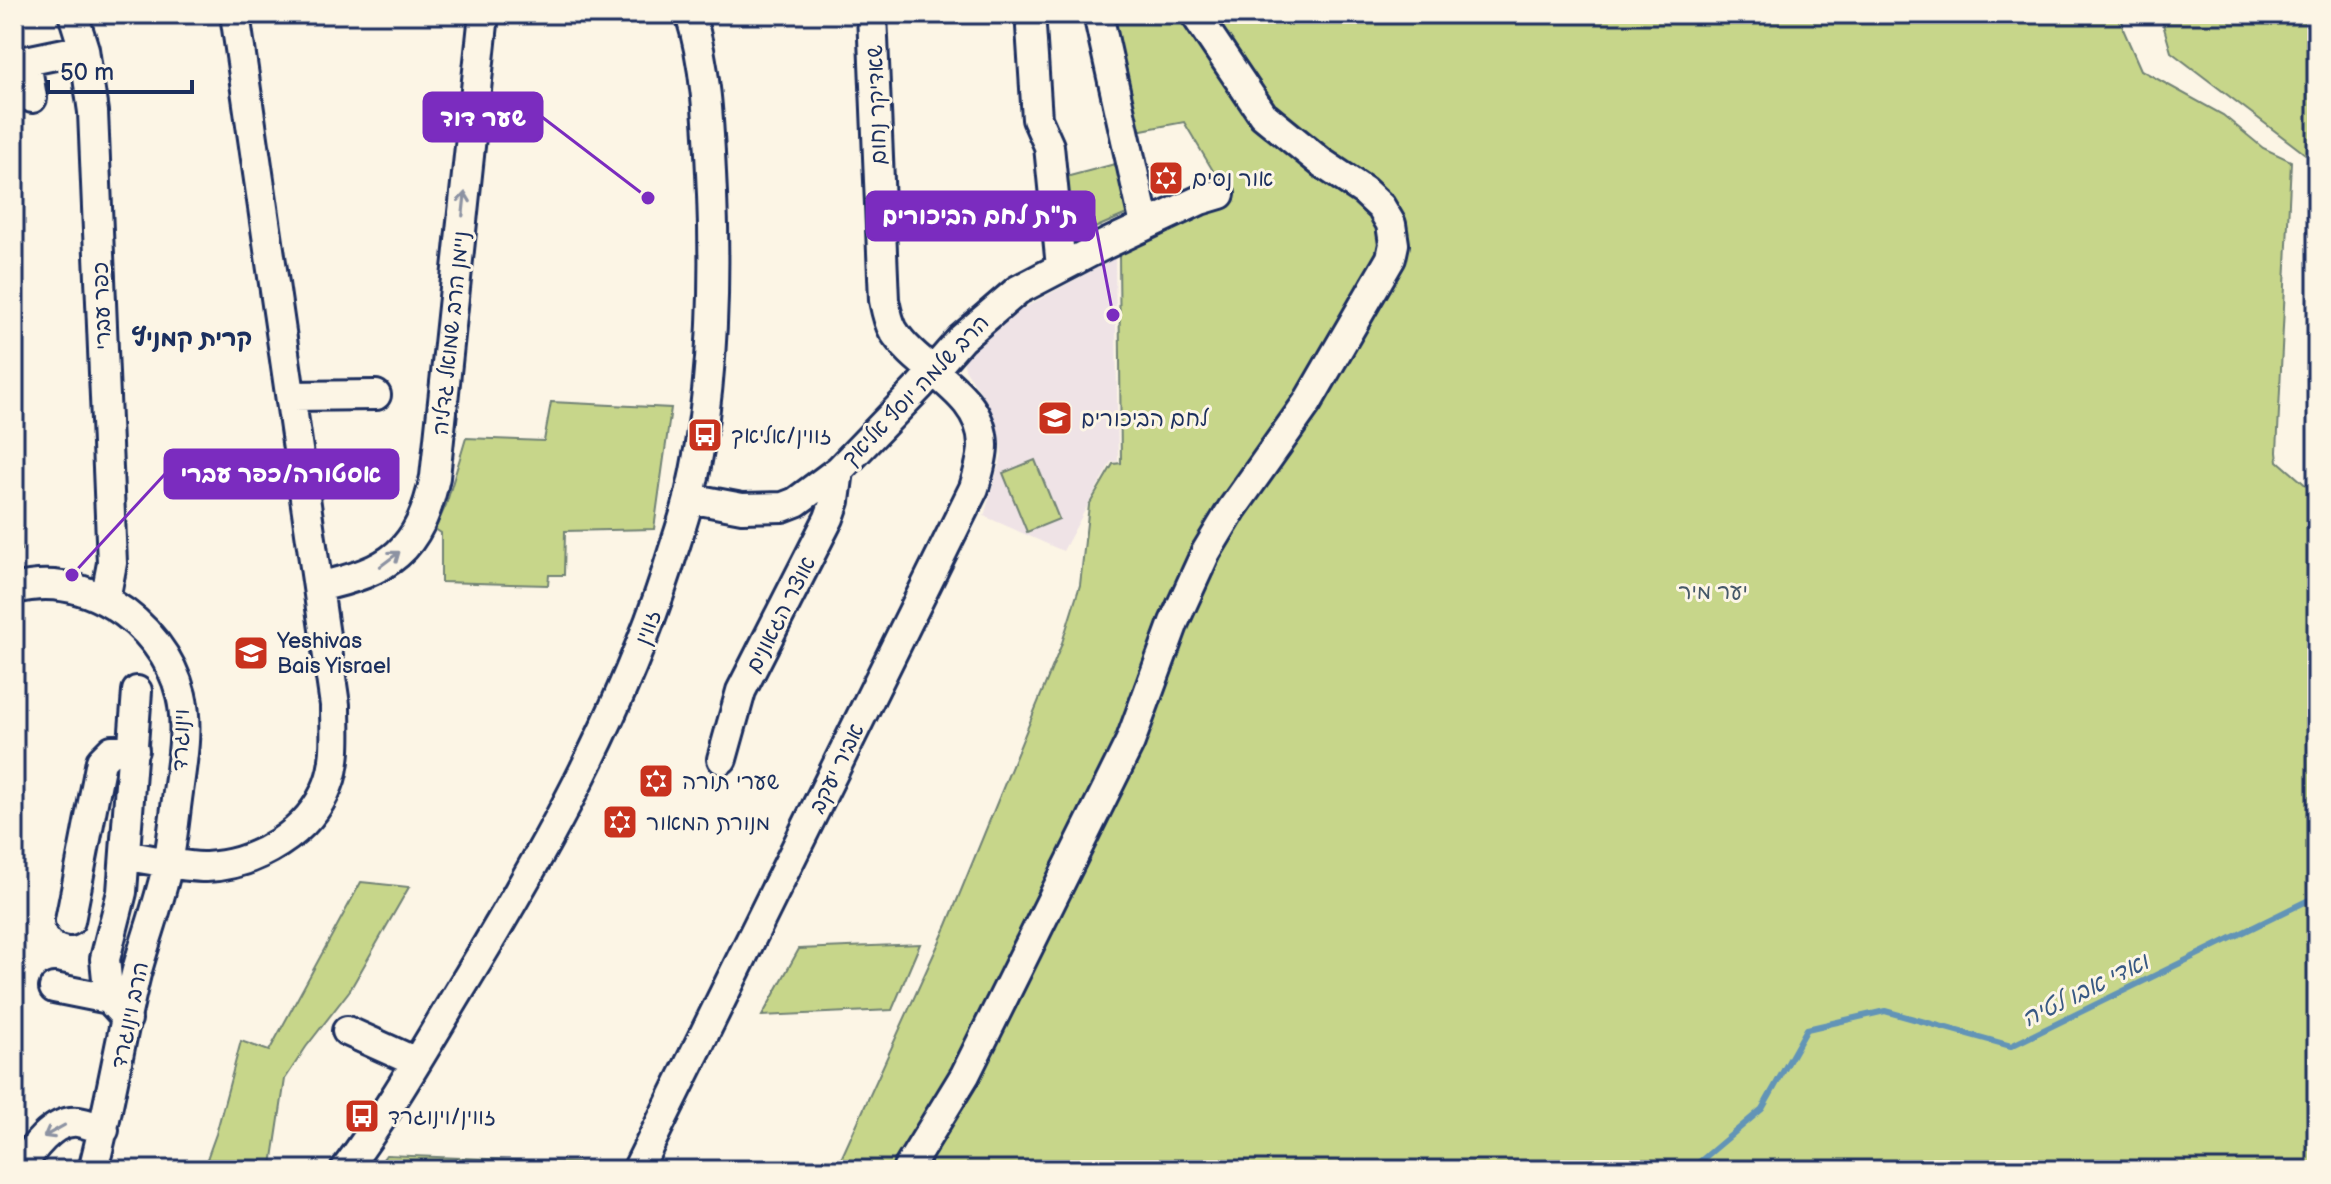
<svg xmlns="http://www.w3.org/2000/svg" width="2331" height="1184" viewBox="0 0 2331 1184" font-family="'Balsamiq Sans','Playpen Sans Hebrew',sans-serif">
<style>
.built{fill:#efe3e6}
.green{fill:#c7d68a;stroke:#718274;stroke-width:2}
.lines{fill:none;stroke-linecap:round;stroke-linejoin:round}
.stream{stroke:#6294b7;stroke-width:6}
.minor-casing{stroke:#1b2f5e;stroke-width:34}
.minor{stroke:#fcf5e5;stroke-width:28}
.oneway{stroke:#8c92a2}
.labels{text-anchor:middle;stroke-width:6;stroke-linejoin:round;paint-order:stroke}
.street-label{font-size:22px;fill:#1b2f5e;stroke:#fcf5e5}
.poi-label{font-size:22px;fill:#1b2f5e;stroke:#fcf5e5;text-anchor:start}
.park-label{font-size:22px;fill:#465969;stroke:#fcf5e5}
.neighbourhood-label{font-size:24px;font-weight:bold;fill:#1b2f5e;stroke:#fcf5e5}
.water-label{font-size:24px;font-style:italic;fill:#385983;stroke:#fcf5e5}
.leader{fill:none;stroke:#7b2cbf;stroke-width:3}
.callout-dot{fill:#7b2cbf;stroke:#fcf5e5;stroke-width:3}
.callout{fill:#7b2cbf;stroke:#7b2cbf;stroke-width:3}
.callout-label{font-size:24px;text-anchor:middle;font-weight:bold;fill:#fff}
</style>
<rect width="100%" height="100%" fill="#fcf5e5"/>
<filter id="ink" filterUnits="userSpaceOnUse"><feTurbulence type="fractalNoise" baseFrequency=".0125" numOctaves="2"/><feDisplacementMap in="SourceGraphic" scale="16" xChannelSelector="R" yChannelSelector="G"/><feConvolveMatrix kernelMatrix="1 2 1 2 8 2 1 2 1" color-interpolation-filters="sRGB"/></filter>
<g filter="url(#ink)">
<path class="built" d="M1115,258L1118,461L1111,462L1063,551L984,516L1002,455L999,434L988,403L965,369L963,358L979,337L1002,320Z"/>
<path class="green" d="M1111,14H2122L2123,29L2141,70L2223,115L2263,148L2291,161L2277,452L2278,461L2317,495V1170H836L947,925L1061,646L1080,585L1089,505L1113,464L1121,463L1119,255L1230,199L1184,122L1136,131Z
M2160,14H2317V163L2171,52Z
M1126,161L1129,213L1074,237L1062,178Z
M14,318L21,550L14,553Z
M551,402L671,408L654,529L565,531L564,575H549L548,585L441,582V533L435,529L446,505L466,438L544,441Z
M1035,460L1059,519L1027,532L1003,473Z
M361,882L409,887L350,990L306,1047L285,1079L272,1165L268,1170H203L216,1134L241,1041L269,1051Z
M920,944L892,1010L762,1016L799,949Z
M386,1155L615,1164L612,1170H375Z"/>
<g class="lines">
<path class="stream" d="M1690,1170L1762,1109L1807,1029L1885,1011L2011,1046L2311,899L2317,900"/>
<defs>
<path id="minor" d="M73,14L84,49L93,112L112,563L105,600
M1098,14L1145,225
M1031,27L1037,119L1049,146L1061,267
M32,98L26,61L84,49
M291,396L376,395
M689,498L742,508L783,507L796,502L839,470L919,387L961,339L1018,290L1106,244L1200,200L1220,194
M318,587C390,571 419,552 435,477L484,14
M14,589C49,580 82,586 113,605C145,624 172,658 181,695C188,724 183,756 179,785C175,811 173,838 168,863C160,901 146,937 136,974C120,1039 110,1105 93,1170
M722,759L741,691L829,518L835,501L839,470
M127,856C152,859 181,867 206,867C256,865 310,832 328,785C338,760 335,731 335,705L235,14
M70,921L101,761L112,750H134
M54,988L109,999
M127,1019L109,999L105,959L122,892L137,691
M347,1031L416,1062
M20,1170C30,1151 53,1119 78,1122C87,1123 96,1128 104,1130
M345,1170C390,1110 427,1044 466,980C545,850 620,716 667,571C674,547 683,523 689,499C712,403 716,292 712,194C709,134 708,71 690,14
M637,1170L974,488C978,474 983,459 983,445C982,391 918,371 893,330C888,321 886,310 884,300L872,14
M907,1170L965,1075L1130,742L1174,622L1206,552L1232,509L1307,403L1391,258L1394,244L1391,224L1381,207L1364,191L1322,163L1263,115L1195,14"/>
</defs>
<use href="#minor" class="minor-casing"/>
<use href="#minor" class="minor"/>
</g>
<defs><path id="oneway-shaft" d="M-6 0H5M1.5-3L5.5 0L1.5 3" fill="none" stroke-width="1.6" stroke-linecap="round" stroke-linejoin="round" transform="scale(2)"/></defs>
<g class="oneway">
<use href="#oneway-shaft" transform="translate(464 204) rotate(-84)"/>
<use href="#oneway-shaft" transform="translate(390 559) rotate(-37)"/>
<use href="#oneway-shaft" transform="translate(54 1131) rotate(151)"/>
</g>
</g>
<defs>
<symbol id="synagogue-square" viewBox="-11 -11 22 22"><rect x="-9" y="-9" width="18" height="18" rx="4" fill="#c8321e" stroke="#fcf5e5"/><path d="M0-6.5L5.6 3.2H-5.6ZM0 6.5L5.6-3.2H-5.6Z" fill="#fff"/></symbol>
<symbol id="school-square" viewBox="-11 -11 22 22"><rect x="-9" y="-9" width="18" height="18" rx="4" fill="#c8321e" stroke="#fcf5e5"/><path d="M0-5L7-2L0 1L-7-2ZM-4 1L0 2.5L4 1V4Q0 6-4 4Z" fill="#fff"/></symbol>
<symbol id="bus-square" viewBox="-11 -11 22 22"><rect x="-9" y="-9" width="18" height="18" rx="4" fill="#c8321e" stroke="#fcf5e5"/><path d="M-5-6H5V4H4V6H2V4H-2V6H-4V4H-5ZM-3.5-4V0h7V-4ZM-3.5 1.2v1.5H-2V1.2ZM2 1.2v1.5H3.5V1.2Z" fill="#fff"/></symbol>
</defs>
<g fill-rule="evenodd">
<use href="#synagogue-square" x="1146" y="158" width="40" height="40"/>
<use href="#school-square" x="1035" y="398" width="40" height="40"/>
<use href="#bus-square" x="685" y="415" width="40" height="40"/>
<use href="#school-square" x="231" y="633" width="40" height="40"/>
<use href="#synagogue-square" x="636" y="761" width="40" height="40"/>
<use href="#synagogue-square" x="600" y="802" width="40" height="40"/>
<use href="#bus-square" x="342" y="1096" width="40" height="40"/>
</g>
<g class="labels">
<g class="street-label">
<text transform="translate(876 105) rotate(-92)" y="8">שאדיקר נחום</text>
<text transform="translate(101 306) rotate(-92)" y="8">כפר עברי</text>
<text transform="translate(450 333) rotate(-84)" y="8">ניימן הרב שמואל גדליה</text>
<text transform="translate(915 390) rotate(-46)" y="8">הרב שלמה יוסף אליאך</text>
<text transform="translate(780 614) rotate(-63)" y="8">אוצר הגאונים</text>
<text transform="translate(647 627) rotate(-70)" y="8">זווין</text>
<text transform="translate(180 740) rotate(-88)" y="8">וינוגרד</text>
<text transform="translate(836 768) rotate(-64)" y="8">אביר יעקב</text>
<text transform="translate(129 1015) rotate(-78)" y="8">הרב וינוגרד</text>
</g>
<g class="poi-label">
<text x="1192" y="186">אור נסים</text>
<text x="1081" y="426">לחם הביכורים</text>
<text x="731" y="443">זווין/אליאך</text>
<text x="277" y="648">Yeshivas<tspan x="277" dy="25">Bais Yisrael</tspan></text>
<text x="682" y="789">שערי תורה</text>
<text x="646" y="830">מנורת המאור</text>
<text x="388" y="1124">זווין/וינוגרד</text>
</g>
<g class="park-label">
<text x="1713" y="599">יער מיר</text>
</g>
<g class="neighbourhood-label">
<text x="192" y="346">קרית קמניץ</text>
</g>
<g class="water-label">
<text transform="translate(2085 990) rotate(-26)" y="8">ואדי אבו לטיה</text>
</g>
</g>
<path class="leader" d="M648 198L542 117M1113 315L1094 216M72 575L165 474"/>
<g class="callout-dot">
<circle cx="648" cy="198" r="8"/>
<circle cx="1113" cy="315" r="8"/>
<circle cx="72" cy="575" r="8"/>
</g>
<g class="callout">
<rect x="424" y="93" width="118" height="48" rx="8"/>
<rect x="867" y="192" width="227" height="48" rx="8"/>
<rect x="165" y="450" width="233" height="48" rx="8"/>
</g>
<g class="callout-label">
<text x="483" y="126">שער דוד</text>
<text x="980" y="224">ת"ת לחם הביכורים</text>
<text x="281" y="482">אסטורה/כפר עברי</text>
</g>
<rect width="2331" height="1184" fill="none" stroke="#fcf5e5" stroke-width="48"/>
<rect x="24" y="24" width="2283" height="1136" fill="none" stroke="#1b2f5e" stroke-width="3" filter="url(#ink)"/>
<path d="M48 80v12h144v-12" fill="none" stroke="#1b2f5e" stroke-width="4"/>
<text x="60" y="80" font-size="24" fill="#1b2f5e" stroke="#fcf5e5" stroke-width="6" paint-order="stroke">50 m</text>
</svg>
